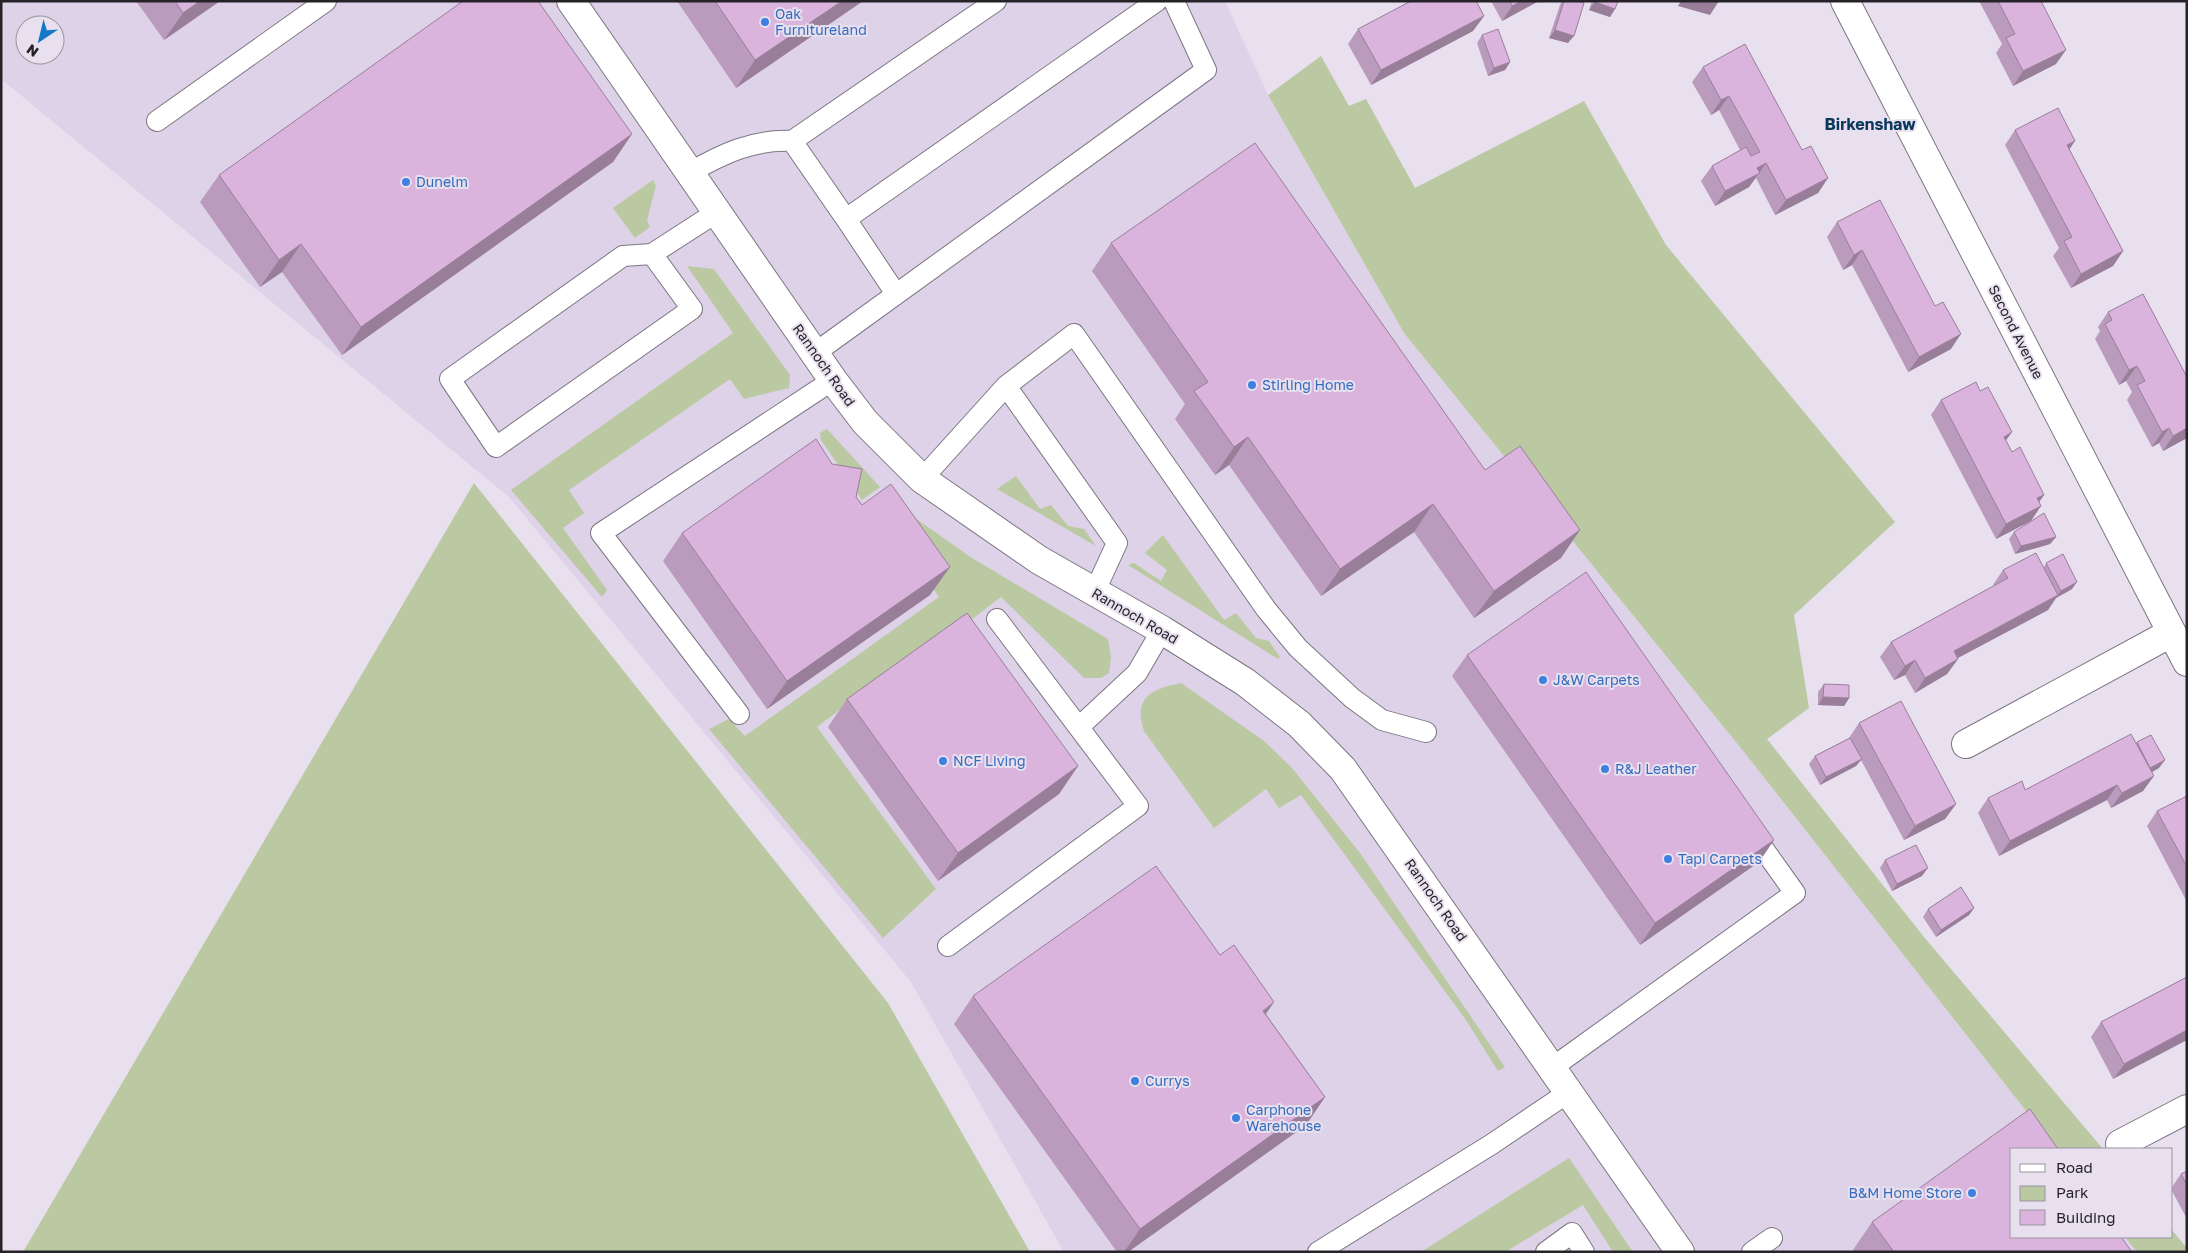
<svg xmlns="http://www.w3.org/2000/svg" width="2188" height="1253" viewBox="0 0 2188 1253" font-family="'Golos Text',sans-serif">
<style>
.built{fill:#ddd2e7;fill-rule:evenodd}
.green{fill:#bac9a1}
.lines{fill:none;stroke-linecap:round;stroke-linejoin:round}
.lane-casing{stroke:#7d7682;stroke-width:22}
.street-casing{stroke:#7d7682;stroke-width:30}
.secondary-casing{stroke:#7d7682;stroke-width:30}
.lane{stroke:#fff;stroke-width:20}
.street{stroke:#fff;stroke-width:28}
.secondary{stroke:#fff;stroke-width:28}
.wall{fill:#bb9bbd}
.shaded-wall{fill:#997e9a}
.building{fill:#dab4dc;stroke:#997e9a}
.shop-dot{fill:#3f7fe0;stroke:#e8e0ee;stroke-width:2}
.labels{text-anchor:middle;stroke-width:4;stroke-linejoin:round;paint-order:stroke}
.shop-label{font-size:14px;fill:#366cbe;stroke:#e8e0ee;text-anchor:start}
.street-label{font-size:14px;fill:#262328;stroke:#e8e0ee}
.quarter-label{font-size:16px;font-weight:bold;fill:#0a375c;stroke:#e8e0ee}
</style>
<rect width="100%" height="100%" fill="#e8e0ee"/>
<path class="built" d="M1,1H1225L1268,95L1404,333L1744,752L2056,1149H2012V1237H2125L2137,1252H1064L911,982L509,497L1,79ZM25,25H55V55H25Z"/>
<path class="green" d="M1321,56L1349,106L1366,99L1415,188L1584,101L1666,245L1895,522L1794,615L1809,708L1767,739L1924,937L2103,1149H2056L1744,752L1404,333L1268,95Z
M653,180L656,186L647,220L650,227L635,238L613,208Z
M687,266L714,269L790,375L789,388L744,399L730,379L569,490L584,513L563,528L607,590L602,597L511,490L733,333Z
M827,429L880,487L862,500L821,440L820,433Z
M1016,476L1040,509L1051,505L1068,526L1084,529L1096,546L997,489Z
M474,483L888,1003L1030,1252H23Z
M875,507L915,518L972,558L1108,639L1111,658L1109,673L1101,678H1084L1001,597L971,620L939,634L817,727L936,889L883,938L709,729L729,719L745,736L939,597Z
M1163,535L1224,620L1236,613L1256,638L1269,641L1280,657L1278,659L1128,565L1134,563L1161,581L1167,570L1145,553Z
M1181,683L1264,741L1292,768L1360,853L1505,1067L1498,1071L1466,1020L1301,795L1279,808L1266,789L1214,828L1144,731C1133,698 1151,689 1181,683Z
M1569,1158L1633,1252H1613L1583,1205L1505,1252H1421Z
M2172,1230L2187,1248V1252H2137L2125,1237H2172Z"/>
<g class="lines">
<defs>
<path id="lane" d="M157,121L326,1
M792,141L846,219
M689,173C722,154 753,139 792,141L996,1
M652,254L692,309L496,447L450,379L623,256Z
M652,254L717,212
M896,294L846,219L1157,1
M815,353L1206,70L1174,1
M1006,386L1117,543L1094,593
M922,479L1006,386L1074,334L1266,609L1298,648L1352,698L1382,720L1426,732
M739,714L601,533L833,380
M1079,727L1137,673L1162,630
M948,946L1138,806L997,619
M1553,1067L1795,893L1750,830
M1318,1252L1492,1144L1569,1092
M1546,1252L1572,1233L1584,1252
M1752,1252L1772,1238"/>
<path id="street" d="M1845,1L2187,662
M1966,744L2171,633
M2120,1144L2187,1109"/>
<path id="secondary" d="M571,1L833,380L865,422L922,479L1039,560L1162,630L1245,682L1299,724L1343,769L1680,1252"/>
</defs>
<use href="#lane" class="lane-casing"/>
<use href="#street" class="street-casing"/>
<use href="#secondary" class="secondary-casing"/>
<use href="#lane" class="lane"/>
<use href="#street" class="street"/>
<use href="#secondary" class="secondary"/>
</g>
<path class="wall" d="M136,1H220L164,40Z
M677,1H863L736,88Z
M1491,1H1539L1502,21Z
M1562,1H1578L1568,43L1549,38L1560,5Z
M1592,1H1618L1615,9L1610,17L1589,10Z
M1979,1H2041L2056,64L2013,86L1996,53L2002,44Z
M1484,16L1473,31L1371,85L1348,44L1358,29Z
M1482,35L1510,62L1505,70L1488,76L1477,43Z
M1703,67L1802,150L1828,178L1818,193L1775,215L1756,178L1749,187L1715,206L1701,181L1712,166L1740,150L1719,110L1711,115L1692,82Z
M2015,130L2069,150L2123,251L2113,266L2071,288L2053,256L2059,248L2005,145Z
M632,134L613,162L342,355L282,272L260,287L200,202L219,175Z
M1837,222L1935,306L1951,349L1908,372L1852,265L1843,270L1827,237Z
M1111,243L1485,470L1561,558L1474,618L1414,532L1321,596L1229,465L1215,475L1175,419L1185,404L1092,271Z
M2108,312L2187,377V438L2163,451L2159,443L2152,447L2127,400L2132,392L2126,381L2119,385L2095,339L2100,331L2098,327Z
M1980,391L2012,432L2006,440L2012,452L2044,495L2039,502L2031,521L1996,539L1931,415L1941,400Z
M832,464L856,497L930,595L767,709L663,561L682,533Z
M2014,532L2056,537L2050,544L2015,554L2009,539Z
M2046,563L2072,589L2056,598L2048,610L1957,658L1958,659L1947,674L1915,693L1905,675L1894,680L1880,657L1891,642L1994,586L1993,585L2003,570L2044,567Z
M1467,655L1774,840L1759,862L1640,945L1452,676Z
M1824,684L1849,698L1844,706L1818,705V692Z
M847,699L1078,766L1059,794L938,881L828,727Z
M1859,723L1956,804L1945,819L1904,840L1861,760L1856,766L1820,785L1809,764L1815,756L1849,738Z
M2137,742L2159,768L2152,772L2143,791L2111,808L2107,800L1999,856L1978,813L1988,798L2025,790L2136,743Z
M2187,796V902L2147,826L2157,811Z
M1885,860L1922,876L1892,891L1880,868Z
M1974,908L1969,915L1936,937L1923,917L1928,909Z
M1220,955L1266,1014L1325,1097L1306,1125L1128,1252H1117L954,1024L973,996Z
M2187,977L2113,1079L2091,1037L2101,1022Z
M2187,1171V1219L2172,1191V1187L2181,1174Z
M1872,1222L2132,1252H1854L1853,1250Z"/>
<path class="shaded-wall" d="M200,1H220L164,40L183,13Z
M842,1H863L736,88L755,60Z
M1521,1H1539L1502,21L1512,6Z
M1681,1H1719L1710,15L1678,6Z
M1595,2L1615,9L1610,17L1589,10Z
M1484,16L1473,31L1371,85L1381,70Z
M1555,30L1574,36L1568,43L1549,38Z
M2066,50L2056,64L2013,86L2023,71Z
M1510,62L1505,70L1488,76L1494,68Z
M1729,96L1719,110L1711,115L1721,100Z
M632,134L613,162L342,355L361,327Z
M2075,141L2065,156L2067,145Z
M1766,163L1749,187L1715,206L1725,191L1757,168Z
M1828,178L1818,193L1775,215L1786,200Z
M301,244L282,272L260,287L279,260Z
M1862,250L1852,265L1843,270L1854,255Z
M2123,251L2113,266L2071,288L2081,274Z
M1961,334L1951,349L1908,372L1919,357Z
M2137,366L2126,381L2119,385L2129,370Z
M2169,428L2159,443L2152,447L2162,432Z
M2187,428V438L2163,451L2173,436Z
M2012,432L2001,447L2004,437Z
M1248,437L1229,465L1215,475L1234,447Z
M2044,495L2034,509L2037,498Z
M1433,504L1414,532L1321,596L1340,569Z
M2041,506L2031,521L1996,539L2006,524Z
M1580,530L1561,558L1474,618L1494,591Z
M2056,537L2050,544L2015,554L2021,546Z
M950,567L930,595L767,709L787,681Z
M2077,582L2072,589L2056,598L2048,610L1943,666L1954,651L2057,596L2061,591Z
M1958,659L1947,674L1915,693L1925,678Z
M1915,660L1905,675L1894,680L1905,666Z
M1823,697L1849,698L1844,706L1818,705Z
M1862,759L1856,766L1820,785L1826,777Z
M2165,760L2159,768L2145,776L2150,768Z
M1078,766L1059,794L938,881L958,853Z
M2154,776L2143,791L2111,808L2122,793Z
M2117,785L2107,800L1999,856L2010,841Z
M1956,804L1945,819L1904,840L1915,826Z
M1774,840L1759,862L1640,945L1655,923Z
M1928,868L1922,876L1892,891L1897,884Z
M1974,908L1969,915L1936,937L1941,930Z
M1274,1002L1255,1030L1263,1011Z
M2187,1030V1040L2113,1079L2124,1064Z
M1325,1097L1306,1125L1128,1252H1124L1140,1229Z"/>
<path class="building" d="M175,1H200L183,13Z
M463,1H538L632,134L361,327L301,244L279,260L219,175Z
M715,1H842L755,60Z
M1411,1H1476L1484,16L1381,70L1358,29Z
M1510,1H1521L1512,6Z
M1564,1H1578L1584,3L1574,36L1555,30Z
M1595,1H1618L1615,9L1595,2Z
M1998,1H2041L2066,50L2023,71L2006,38L2015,34Z
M1498,29L1510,62L1494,68L1482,35Z
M1745,44L1802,150L1811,146L1828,178L1786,200L1766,163L1757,168L1760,173L1725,191L1712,166L1746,147L1751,156L1760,152L1729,96L1721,100L1703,67Z
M2058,108L2075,141L2067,145L2123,251L2081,274L2064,241L2072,237L2015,130Z
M1255,143L1485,470L1520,446L1580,530L1494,591L1433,504L1340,569L1248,437L1234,447L1194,391L1208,382L1111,243Z
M1880,200L1935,306L1943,302L1961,334L1919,357L1862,250L1854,255L1837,222Z
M2143,294L2187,377V428L2173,436L2169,428L2162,432L2137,385L2145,381L2137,366L2129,370L2105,324L2112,320L2108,312Z
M1976,382L1980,391L1988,387L2012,432L2004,437L2012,452L2020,447L2044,495L2037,498L2041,506L2006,524L1941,400Z
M816,439L832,464L862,469L856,497L862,505L891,484L950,567L787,681L682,533Z
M2044,513L2056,537L2021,546L2014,532Z
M2036,553L2058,595L1954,651L1958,659L1925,678L1915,660L1905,666L1891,642L2008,578L2003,570Z
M2063,554L2077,582L2061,591L2046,563Z
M1586,572L1774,840L1655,923L1467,655Z
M967,613L1078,766L958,853L847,699Z
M1824,684L1849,685V698L1823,697Z
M1901,701L1956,804L1915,826L1859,723Z
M2131,734L2154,776L2122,793L2117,785L2010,841L1988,798L2022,781L2025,790Z
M2151,735L2165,760L2150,768L2137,742Z
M1850,738L1862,759L1826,777L1815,756Z
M2187,796V867L2157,811Z
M1916,845L1928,868L1897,884L1885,860Z
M1156,866L1220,955L1234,945L1274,1002L1263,1011L1325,1097L1140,1229L973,996Z
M1961,887L1974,908L1941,930L1928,909Z
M2187,977V1030L2124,1064L2101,1022Z
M2030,1109L2058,1149H2012V1237H2121L2132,1252H1894L1872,1222Z
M2187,1171V1185L2181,1174Z"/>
<g class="shop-dot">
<circle cx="765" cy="22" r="5"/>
<circle cx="406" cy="182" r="5"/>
<circle cx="1252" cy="385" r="5"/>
<circle cx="1543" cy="680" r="5"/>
<circle cx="943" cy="761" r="5"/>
<circle cx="1605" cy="769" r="5"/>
<circle cx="1668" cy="859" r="5"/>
<circle cx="1135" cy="1081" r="5"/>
<circle cx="1236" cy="1118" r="5"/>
<circle cx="1972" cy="1193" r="5"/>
</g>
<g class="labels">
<g class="shop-label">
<text x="775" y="19">Oak<tspan x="775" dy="16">Furnitureland</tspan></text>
<text x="416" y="187">Dunelm</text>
<text x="1262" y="390">Stirling Home</text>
<text x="1553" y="685">J&amp;W Carpets</text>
<text x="953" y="766">NCF Living</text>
<text x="1615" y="774">R&amp;J Leather</text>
<text x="1678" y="864">Tapi Carpets</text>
<text x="1145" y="1086">Currys</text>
<text x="1246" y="1115">Carphone<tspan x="1246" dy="16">Warehouse</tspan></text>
<text x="1962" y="1198" text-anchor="end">B&amp;M Home Store</text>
</g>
<g class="street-label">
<text transform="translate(2016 332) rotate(63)" y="5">Second Avenue</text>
<text transform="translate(824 365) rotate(55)" y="5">Rannoch Road</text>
<text transform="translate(1135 616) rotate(30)" y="5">Rannoch Road</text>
<text transform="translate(1436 900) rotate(55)" y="5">Rannoch Road</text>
</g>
<g class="quarter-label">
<text x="1870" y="130">Birkenshaw</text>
</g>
</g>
<rect width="2188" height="1253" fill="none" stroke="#262328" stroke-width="5"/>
<rect x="2010" y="1148" width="162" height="90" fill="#e8e0ee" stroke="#9a949f"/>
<rect x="2020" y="1164" width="25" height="8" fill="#ffffff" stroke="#9a949f"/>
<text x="2056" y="1173" font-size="15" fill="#262328">Road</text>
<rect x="2020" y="1186" width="25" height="15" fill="#bac9a1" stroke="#9a949f"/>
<text x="2056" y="1198" font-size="15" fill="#262328">Park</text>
<rect x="2020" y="1210" width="25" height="15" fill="#dab4dc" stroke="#9a949f"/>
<text x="2056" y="1223" font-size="15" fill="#262328">Building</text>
<g transform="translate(40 40) rotate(215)"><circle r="24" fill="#e8e0ee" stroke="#9a949f"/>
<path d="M0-4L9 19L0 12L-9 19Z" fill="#1578c4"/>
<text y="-8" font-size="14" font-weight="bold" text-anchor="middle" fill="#262328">N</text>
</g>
</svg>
